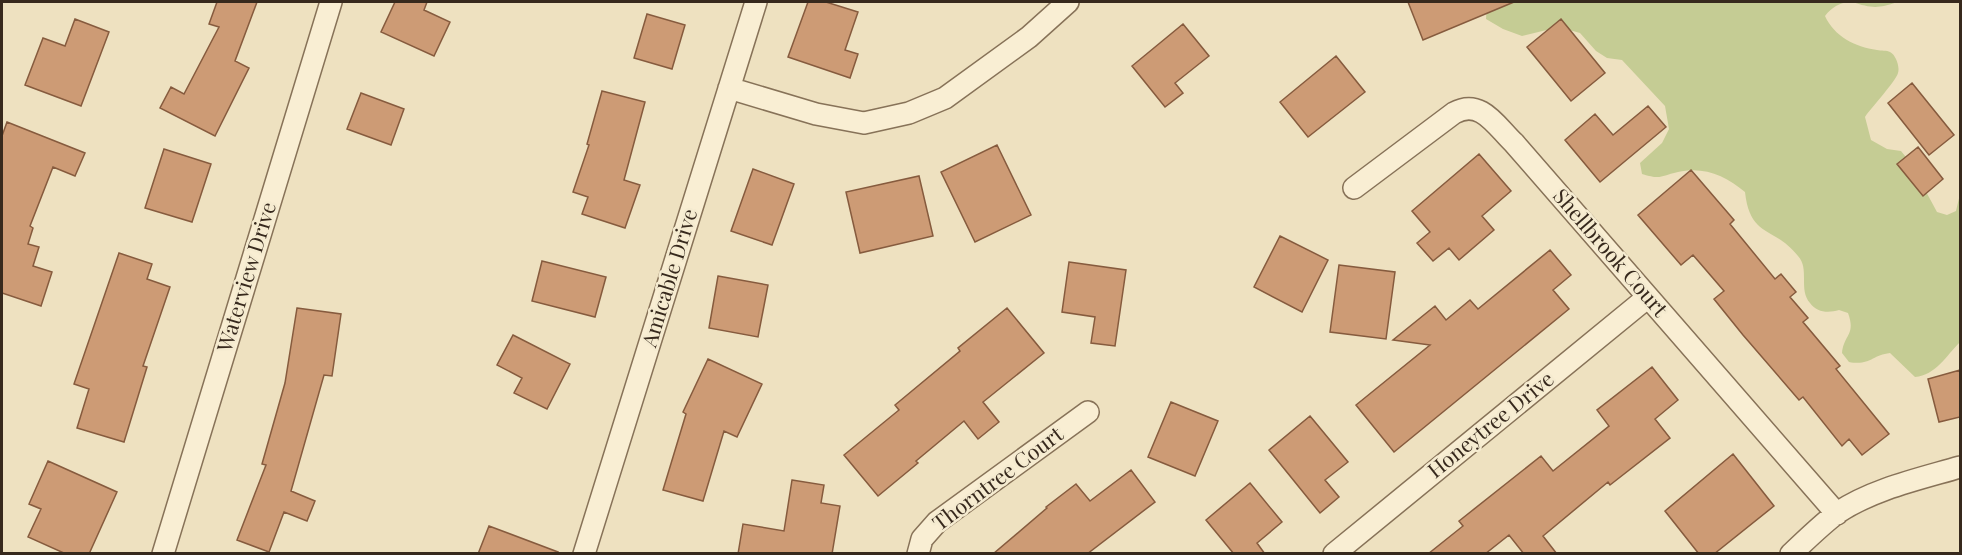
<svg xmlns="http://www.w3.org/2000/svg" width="1962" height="555" viewBox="0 0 1962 555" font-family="'Playfair Display',serif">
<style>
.green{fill:#c5cc94}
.building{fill:#cd9b75;stroke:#865b3e;stroke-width:1.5}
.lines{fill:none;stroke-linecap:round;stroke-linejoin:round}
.minor-casing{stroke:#877258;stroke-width:24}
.minor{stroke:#f9eed3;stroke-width:21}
.labels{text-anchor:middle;stroke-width:5;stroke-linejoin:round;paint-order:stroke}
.street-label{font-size:21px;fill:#37291d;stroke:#f5ebd0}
</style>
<rect width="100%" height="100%" fill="#eee1c0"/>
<path class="green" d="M1490,2H1850C1839,3 1832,7 1825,16C1834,36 1855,47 1877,50C1881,51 1887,50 1890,52C1896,55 1900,67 1898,73C1896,81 1871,108 1865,117L1871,140L1887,149L1901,151L1910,162L1937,212L1947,215L1956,211L1960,194V342C1946,356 1936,375 1915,377L1890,353C1872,355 1870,366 1849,362L1842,353C1844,334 1856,335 1848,313L1839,310C1829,313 1817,313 1810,303C1798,289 1810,269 1798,256C1774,226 1750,238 1745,192C1726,176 1704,166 1678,172C1660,176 1662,180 1642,174L1640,163L1662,143L1669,129L1665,106L1622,60L1607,58L1596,51L1580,33L1559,27L1522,36L1503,29L1486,19L1487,5Z
M1852,2H1897C1878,9 1871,8 1852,2Z"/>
<path class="building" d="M217,2H257L235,61L249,68L215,136L160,108L171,87L184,94L219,27L209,24Z
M395,2H427L424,10L450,22L434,56L381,32Z
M808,2H826L858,12L845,50L858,54L850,78L788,57Z
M1408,2H1514L1423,40Z
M647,14L685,25L672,69L634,58Z
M75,19L109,32L81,106L25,85L43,38L65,46Z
M1561,19L1605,73L1571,101L1527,47Z
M1183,24L1209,56L1175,83L1183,93L1165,107L1132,66Z
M1336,56L1365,92L1308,137L1280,102Z
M1912,83L1954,135L1929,155L1888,103Z
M602,91L645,102L624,180L640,185L625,228L582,214L588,197L573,192L589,145L587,144Z
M361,93L404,109L391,145L347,129Z
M1648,106L1666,127L1600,182L1565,140L1595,114L1613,135Z
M7,122L85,153L75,176L53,167L30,226L33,228L28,244L39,247L33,266L52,272L41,306L2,293V136Z
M997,145L1031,215L975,242L941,172Z
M1918,147L1943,179L1923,196L1897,164Z
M164,149L211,164L192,222L145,208Z
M1479,154L1511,191L1482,216L1494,230L1459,260L1449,248L1433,261L1417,243L1430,232L1412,211Z
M753,169L794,184L772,245L731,231Z
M1691,170L1734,220L1730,224L1775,279L1781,274L1796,292L1790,297L1808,318L1803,322L1840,366L1836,369L1889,434L1862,455L1849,439L1842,446L1803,397L1799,400L1743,335L1714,299L1724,291L1693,255L1681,265L1638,215Z
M919,176L933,236L860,253L846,192Z
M1280,236L1328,260L1302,312L1254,287Z
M1550,250L1571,275L1553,290L1569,309L1394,452L1356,405L1430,345L1393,340L1435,306L1446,320L1470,300L1478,309Z
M119,253L152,264L147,279L170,287L143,366L147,367L124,442L77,428L89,389L74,384Z
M542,261L606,277L595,317L532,301Z
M1069,262L1126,270L1115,346L1091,343L1095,317L1062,312Z
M1339,265L1395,272L1386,339L1330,332Z
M718,276L768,285L758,337L709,328Z
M297,308L341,314L332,376L324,375L291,491L315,501L307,521L284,512L269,552L237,540L266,465L262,464L285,383Z
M1007,308L1044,353L983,402L999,422L978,439L964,421L916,461L918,463L878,496L844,455L899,410L895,405L960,351L958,348Z
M513,335L570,364L547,409L514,393L522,378L497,365Z
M708,359L762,384L737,437L724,431L703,501L663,490L686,414L683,412Z
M1652,367L1678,400L1655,419L1670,438L1610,485L1608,482L1543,536L1557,554H1524L1509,535L1485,554H1428L1463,526L1459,521L1541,456L1553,471L1609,426L1597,410Z
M1960,370V417L1939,422L1928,379Z
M1171,402L1218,421L1195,476L1148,457Z
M1310,416L1348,462L1325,480L1339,497L1320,513L1269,450Z
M1733,454L1774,506L1714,554H1699L1665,511Z
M48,461L117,492L89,554H66L28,537L41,509L29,504Z
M1131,470L1155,502L1087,554H993L1047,508L1046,507L1076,484L1090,501Z
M792,480L824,485L821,503L840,506L832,554H738L743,524L784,531Z
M1250,483L1282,522L1257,543L1265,554H1234L1206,520Z
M489,526L558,552L557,554H478Z"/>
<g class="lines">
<defs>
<path id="minor" d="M729,88L816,114L864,123L909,113L945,98L1029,37L1068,2
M1354,188L1454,113C1481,98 1496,126 1514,143L1837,514
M163,554L331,2
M584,554L756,2
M918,554L922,539L937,522L1088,412
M1334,554L1648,297
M1791,554C1806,540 1821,525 1837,513C1873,489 1919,479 1960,467"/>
</defs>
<use href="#minor" class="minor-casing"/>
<use href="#minor" class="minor"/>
</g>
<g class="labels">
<g class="street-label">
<text transform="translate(1610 253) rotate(49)" y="7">Shellbrook Court</text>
<text transform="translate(247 277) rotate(-73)" y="7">Waterview Drive</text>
<text transform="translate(670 278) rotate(-73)" y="7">Amicable Drive</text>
<text transform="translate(1491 425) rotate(-39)" y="7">Honeytree Drive</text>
<text transform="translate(998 479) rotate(-37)" y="7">Thorntree Court</text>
</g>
</g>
<rect width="1962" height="555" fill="none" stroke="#37291d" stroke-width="6"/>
</svg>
